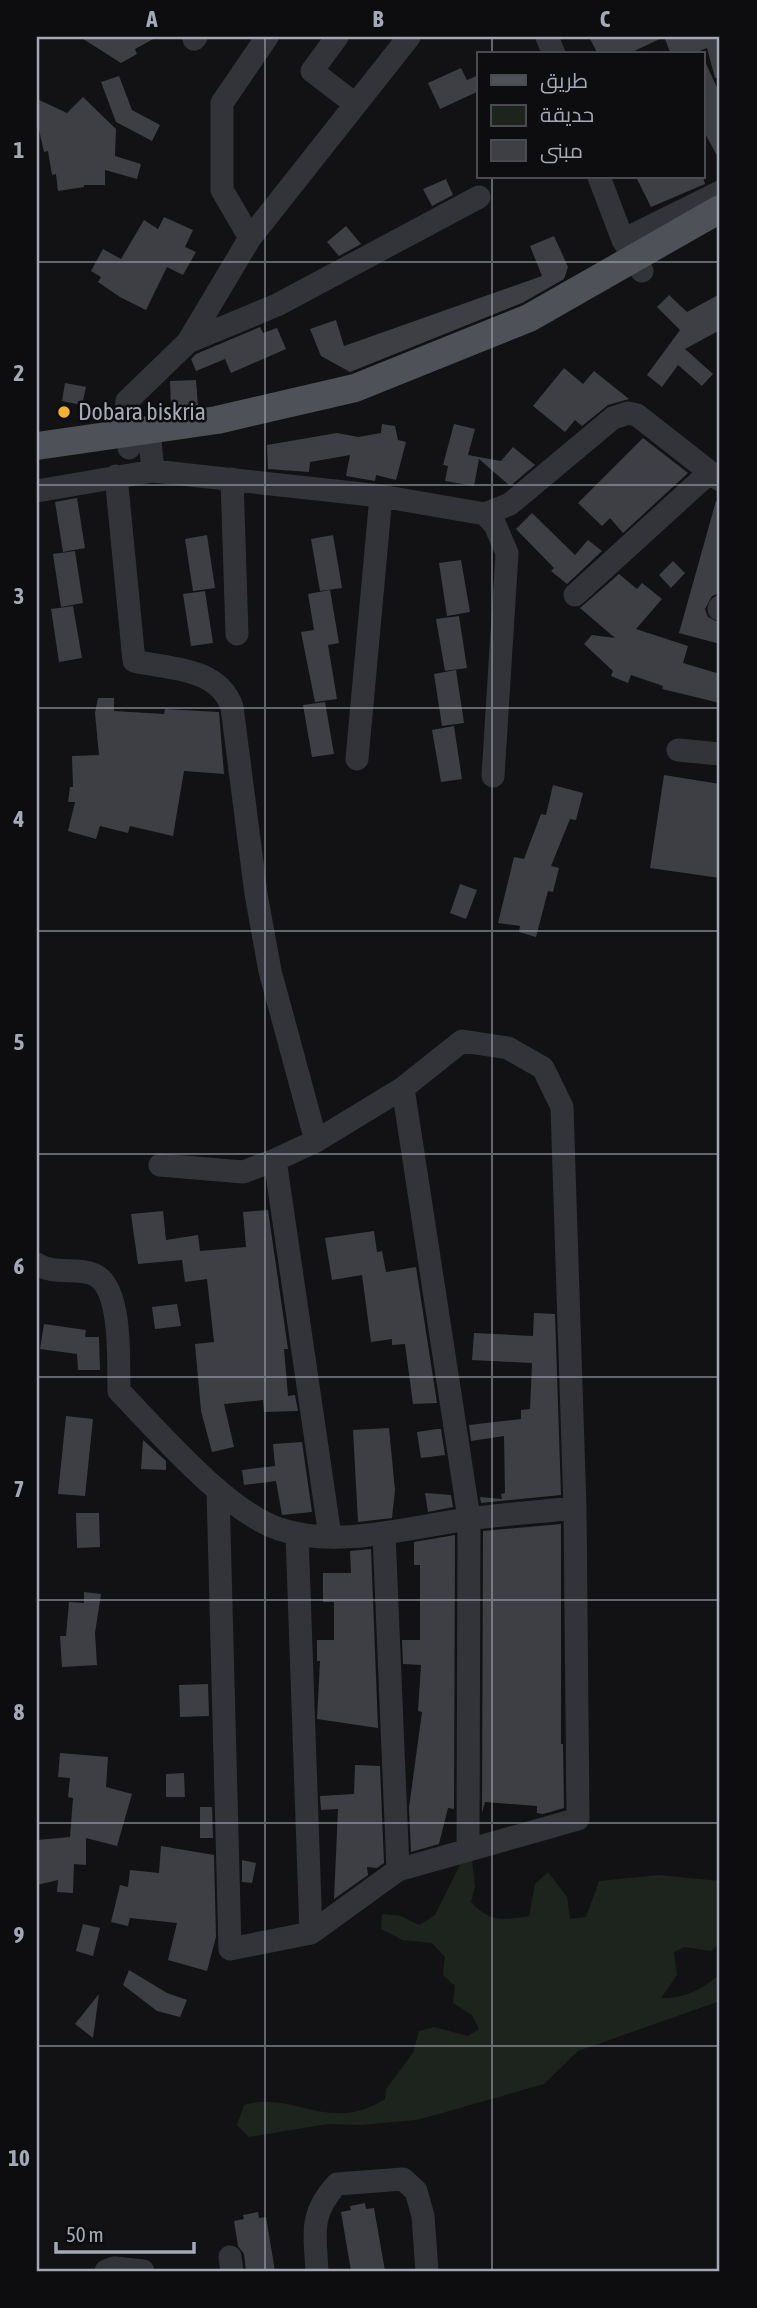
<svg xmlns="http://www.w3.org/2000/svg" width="757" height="2308" viewBox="0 0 757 2308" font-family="'Asap Condensed',Cairo,sans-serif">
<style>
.green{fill:#1d241e}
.building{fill:#3e3f44}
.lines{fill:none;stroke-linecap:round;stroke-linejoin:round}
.minor{stroke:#333439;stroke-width:23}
.major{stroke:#4f5158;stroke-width:28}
.grid{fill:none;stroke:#a4a9b5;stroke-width:2;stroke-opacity:0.55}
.poi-dot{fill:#f3b02c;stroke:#0d0d0f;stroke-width:2.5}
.labels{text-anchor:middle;stroke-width:5;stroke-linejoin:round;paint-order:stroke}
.poi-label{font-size:24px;fill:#a4a9b5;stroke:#0d0d0f;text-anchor:start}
.neatline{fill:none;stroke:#a4a9b5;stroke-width:2.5}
.grid-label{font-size:23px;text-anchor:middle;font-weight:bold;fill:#a4a9b5}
</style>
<rect width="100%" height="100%" fill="#121214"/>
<path class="green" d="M472,1859L475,1887L471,1902C490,1923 503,1920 529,1916L535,1884L548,1872L567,1897L570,1919L586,1917L599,1881L659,1875L720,1881V1943L711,1951L685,1947L674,1952L677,1975L661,1998C685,1999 702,1989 720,1974V2001L578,2051L544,2084L442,2113L416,2120L360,2125L327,2124L249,2137L237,2125L244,2105C293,2090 329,2135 385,2099L386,2089L413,2053L419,2031L434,2027L468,2036L479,2029L472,2015L453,2003L455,1986L443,1975L445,1957L432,1943L403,1940L381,1929L382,1914L401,1916L419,1925L435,1915L461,1863Z"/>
<path class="building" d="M80,37H157L135,49L137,54L121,63Z
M589,37H664L628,54H598Z
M664,37H720V78H715L707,48L692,54H671Z
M703,57L720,94V161L703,130Z
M461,68L467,80L479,75V91L440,109L428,83Z
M119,76L132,110L160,125L152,141L116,122L101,82Z
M83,97L116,129L115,156L141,164L137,179L105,170V185H84V187L58,191L56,174L52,175L48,151L44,152L37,121V99L67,113Z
M636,177H703L705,184L651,207Z
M446,179L453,195L432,206L423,189Z
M164,217L193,230L185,247L196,252L183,275L167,267L146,310L120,297L98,282L101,277L91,271L103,249L121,259L144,220L158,229Z
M346,226L361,244L339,256L327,242Z
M554,236L568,267L564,279L522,303L350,372L321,356L310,329L336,320L344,346L542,276L530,246Z
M720,294V330L685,349L713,374L702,386L678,365L662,387L647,375L680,330L657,307L669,295L687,312Z
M260,327L263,333L277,328L286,349L231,373L225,359L196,371L191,359L196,354Z
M564,368L583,384L594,371L629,399L608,405L582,426L575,420L565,432L533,406Z
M196,380L198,406L171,407L170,381Z
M65,383L86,387L82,405L62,401Z
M382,424L395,426L398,440L406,442L396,480L376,475L375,481L346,476L350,455L310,462L309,472L268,469L267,445L337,433L358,437L381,433Z
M454,424L475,429L468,455L501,461L513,447L535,465L510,486L479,459L474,486L445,481L448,466L443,465Z
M643,438L688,473L623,533L610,518L602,526L578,503Z
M77,498L85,548L63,552L55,502Z
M716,501H720V593L712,596L705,609L708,617L720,623V644L679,633Z
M532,513L575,555L588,540L602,551L567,584L551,571L554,568L516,529Z
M207,535L215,588L193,591L185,539Z
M333,535L342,588L320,591L311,539Z
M75,551L83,603L61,607L53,554Z
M461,560L470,612L447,616L439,563Z
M673,561L685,573L671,588L659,575Z
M619,574L637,589L642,583L662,599L636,629L688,646L683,663L720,674V703L662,689L663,686L631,675L628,683L611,676L613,671L584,644L592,635L615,638L580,608Z
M330,590L339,643L328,645L337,699L315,702L301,632L314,630L308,594Z
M205,591L213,643L191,646L183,594Z
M73,606L82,658L59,662L51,609Z
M459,616L467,668L445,671L436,619Z
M456,670L464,723L442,726L434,674Z
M98,698H114V711L164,714L165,709L219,712L224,774L184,771L173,836L130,826L128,833L100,826L96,839L68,831L75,802H68L70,787H73L72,756L99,755L95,713Z
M325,702L334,754L312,757L303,705Z
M454,726L462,779L441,782L432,730Z
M664,775L720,784V878L650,868Z
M553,785L583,793L576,820L570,819L551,866L559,868L553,892L548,891L536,937L519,932L520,926L498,923L514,857L524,859L541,814L546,815Z
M460,884L477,890L466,919L450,913Z
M268,1210L288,1349H284L288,1396L295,1395L298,1411L264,1412L263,1400L224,1404L234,1447L212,1452L201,1411L195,1344L214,1342L207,1279L185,1282L182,1260L138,1264L131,1214L163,1211L166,1240L198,1235L200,1251L246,1247L243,1212Z
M374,1231L377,1252L382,1251L386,1272L416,1267L437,1403L413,1404L405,1344L392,1345V1339L371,1342L362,1275L332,1280L325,1238Z
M177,1304L181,1326L155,1329L152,1307Z
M534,1313L555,1314L561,1495L481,1503L480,1497L502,1499L501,1494L505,1493L504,1436L471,1441L469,1425L521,1419V1410L530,1409L532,1363L472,1360L474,1333L533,1336Z
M44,1324L86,1330L85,1337H99L100,1370H78L77,1354L40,1349Z
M66,1416L93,1419L85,1496L58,1494Z
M389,1428L395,1490L392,1518L358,1522L353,1430Z
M437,1429H441L445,1455L421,1458L417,1432Z
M143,1440L166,1461V1470L141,1469Z
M302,1442L312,1512L282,1515L276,1481L244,1485L242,1470L275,1466L273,1444Z
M425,1493L451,1495L453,1507L428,1512Z
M76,1513H99L100,1547L77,1548Z
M561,1524V1744H563L564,1808L543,1814L537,1813V1806L485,1802L482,1813L483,1531Z
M455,1535L454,1809L448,1808L439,1844L411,1852L409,1808L422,1712L418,1711L421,1665L403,1664L402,1640H420V1565H414V1542Z
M371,1549L378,1728L317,1719L320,1661H317V1640H334V1602H323V1573H351L350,1551Z
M84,1592L101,1594L95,1633L97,1665L62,1667L60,1636H66L69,1602L84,1603Z
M208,1684L209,1716L180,1717L179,1685Z
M60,1753L108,1757L106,1787L132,1794L117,1846L86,1838V1865L74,1864L73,1893L57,1892L58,1880L37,1885V1840L70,1837L73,1798L68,1797L70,1778L58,1777Z
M355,1765L380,1766L384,1863L377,1868L367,1867L368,1875L334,1899L338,1809L321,1810L320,1796L354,1794Z
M184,1773L185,1797H166V1774Z
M200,1807H212L213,1838H200Z
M161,1846L214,1855L216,1937L207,1971L168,1960L177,1923L130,1918L128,1926L111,1922L120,1885L128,1887L130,1870L159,1873Z
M242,1860L256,1863L252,1883L242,1882Z
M83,1924L100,1928L93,1956L76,1951Z
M129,1970L167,1993L187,2000L180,2017L157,2011L123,1985Z
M99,1994L93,2038L75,2024Z
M365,2203L366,2209L374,2208L385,2271H351L341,2212L351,2210L350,2206Z
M258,2212L259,2218L266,2217L275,2271H246L244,2254L238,2246L234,2221L244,2219L243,2215Z"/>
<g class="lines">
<path class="minor" d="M337,37L312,71L355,104
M547,37L554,54
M194,39L196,37
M599,177L623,240L642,271
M250,238L222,190V103L267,37
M623,240L720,192
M188,342L277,305L479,197
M149,430L153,471
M129,448L124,424L127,401L188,342L250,238L409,37
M116,476L134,661C170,669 218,667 232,707L256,894L270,971L316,1141
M232,479L237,634
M37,491L153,471L381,496L485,514L510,504L613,418L628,413L637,415L720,480
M485,514L495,525L507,553L493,776
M575,595L710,472
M719,609L720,607
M678,750L720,754
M357,759L381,496
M403,1088L469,1518L468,1849
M275,1160L330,1536
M160,1165L243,1172L275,1160L316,1141L403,1088L462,1041L508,1048L543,1068L562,1107L575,1508L578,1819L398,1870L311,1933L230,1949L218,1490
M37,1264C55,1276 77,1266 95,1275C123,1289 118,1364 119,1391C159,1432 226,1511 279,1529C339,1549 409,1527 469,1519C504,1514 539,1512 575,1508
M384,1533L398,1870
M297,1534L311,1933
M230,2257L232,2271
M106,2271L114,2268L143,2271
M317,2271C315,2233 309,2214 337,2184L403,2179L416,2191L423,2216L427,2271"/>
<path class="major" d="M37,446L217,420L355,388L529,318L720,209"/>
</g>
<path class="grid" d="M265,37V2271M492,37V54M492,177V2271M37,262H720M37,485H720M37,708H720M37,931H720M37,1154H720M37,1377H720M37,1600H720M37,1823H720M37,2046H720"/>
<circle class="poi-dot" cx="64" cy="412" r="7"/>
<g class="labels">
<g class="poi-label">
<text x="78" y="420">Dobara biskria</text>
</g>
</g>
<rect width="757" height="2308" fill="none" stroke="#0d0d0f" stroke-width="77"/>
<rect x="477" y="52" width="228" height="126" fill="#0d0d0f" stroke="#494b51" stroke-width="2"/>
<rect x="491" y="75" width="35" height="10" fill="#4f5158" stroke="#494b51" stroke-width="2"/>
<text x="540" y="88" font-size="21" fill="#a4a9b5">طريق</text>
<rect x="491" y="105" width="35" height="21" fill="#1d241e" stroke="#494b51" stroke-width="2"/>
<text x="540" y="122" font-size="21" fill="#a4a9b5">حديقة</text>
<rect x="491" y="140" width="35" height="21" fill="#3e3f44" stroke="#494b51" stroke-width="2"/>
<text x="540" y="158" font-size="21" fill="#a4a9b5">مبنى</text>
<path d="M56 2242v10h138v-10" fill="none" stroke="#a4a9b5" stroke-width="3.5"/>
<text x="66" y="2242" font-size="21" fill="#a4a9b5" stroke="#0d0d0f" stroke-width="5" paint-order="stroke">50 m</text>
<rect x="38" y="38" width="680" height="2232" class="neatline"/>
<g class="grid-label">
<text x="152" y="27">A</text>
<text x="378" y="27">B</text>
<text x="605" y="27">C</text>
<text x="19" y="158">1</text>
<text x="19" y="381">2</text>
<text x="19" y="604">3</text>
<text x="19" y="827">4</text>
<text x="19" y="1050">5</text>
<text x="19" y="1274">6</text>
<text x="19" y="1497">7</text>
<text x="19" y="1720">8</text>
<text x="19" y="1943">9</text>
<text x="19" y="2166">10</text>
</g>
</svg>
